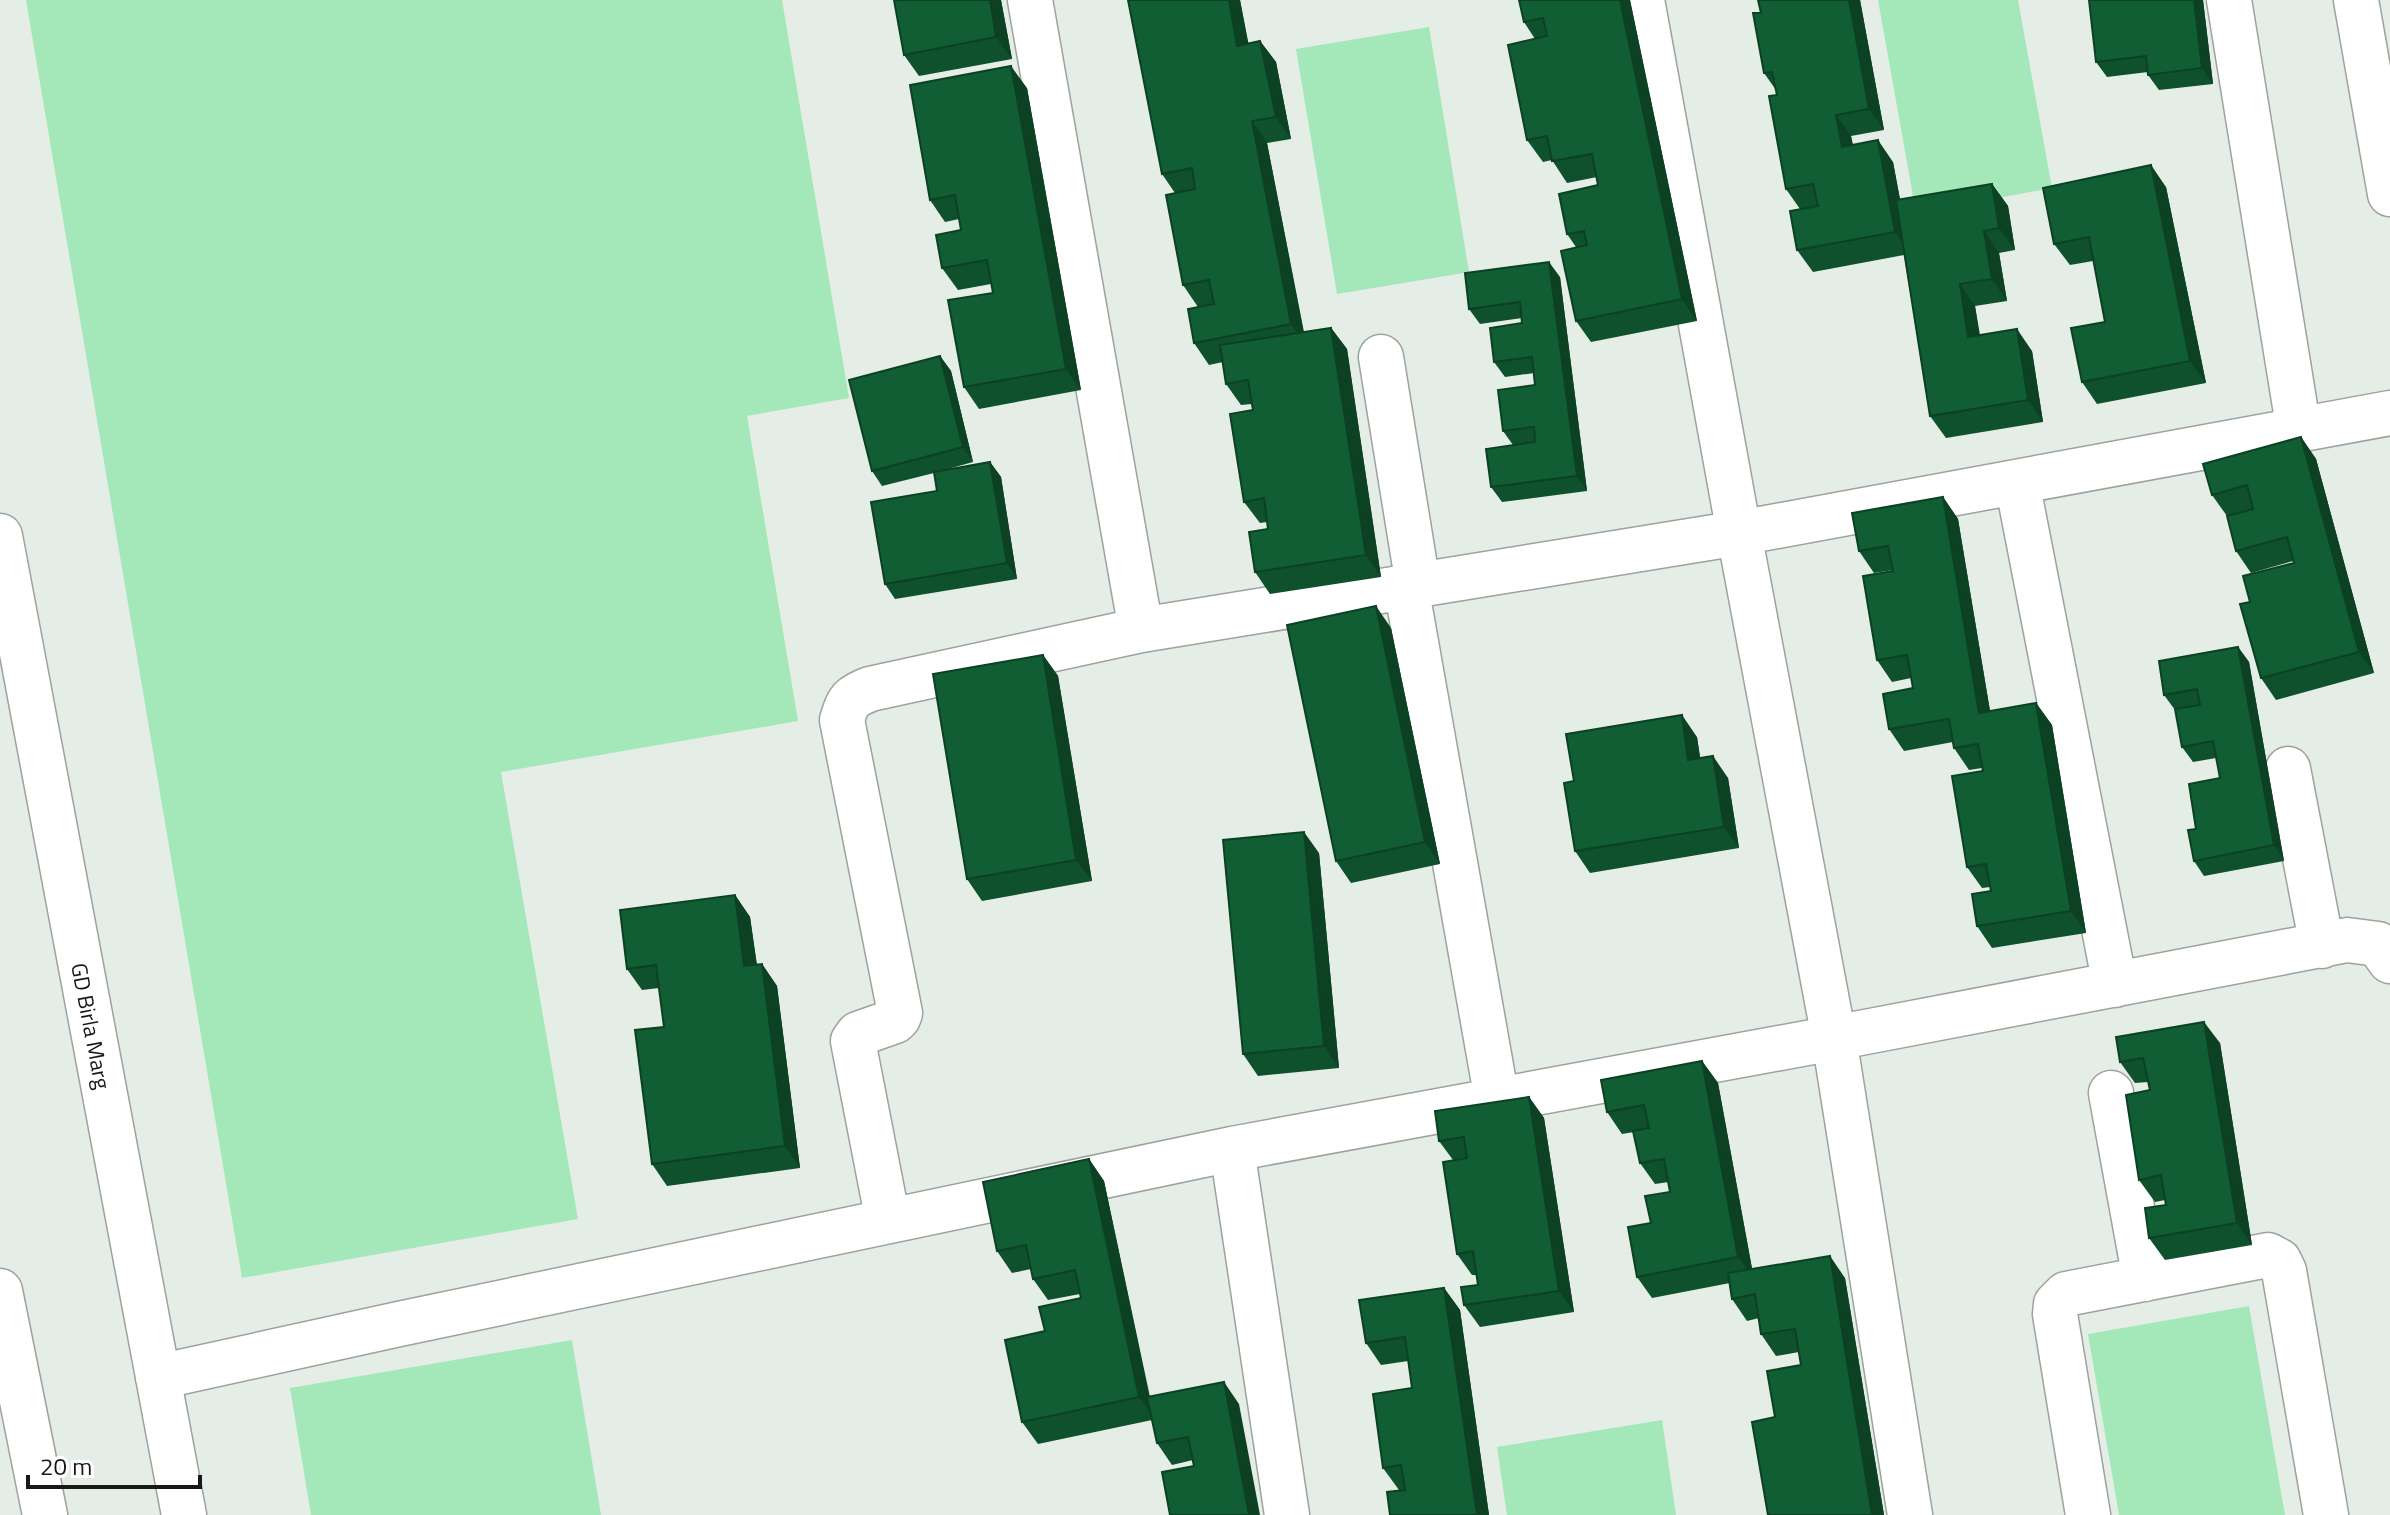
<svg xmlns="http://www.w3.org/2000/svg" width="2390" height="1515" viewBox="0 0 2390 1515" font-family="'Titillium Web',sans-serif">
<style>
.green{fill:#a4e8b9}
.lines{fill:none;stroke-linecap:round;stroke-linejoin:round}
.minor-casing{stroke:#9ca39e;stroke-width:47}
.major-casing{stroke:#9ca39e;stroke-width:47}
.minor{stroke:#fff;stroke-width:44}
.major{stroke:#fff;stroke-width:44}
.wall{fill:#0f502d}
.shaded-wall{fill:#0c4124}
.building{fill:#115d34;stroke:#0c4124;stroke-width:2}
.labels{text-anchor:middle;stroke-width:8;stroke-linejoin:round;paint-order:stroke}
.street-label{font-size:22px;fill:#161917;stroke:#fff}
</style>
<rect width="100%" height="100%" fill="#e5ede7"/>
<path class="green" d="M26,0H782L849,398L747,416L798,721L501,772L578,1219L242,1278Z
M1878,0H2018L2052,188L1916,213Z
M1429,27L1469,272L1337,294L1296,49Z
M2249,1306L2285,1515H2119L2088,1334Z
M572,1340L601,1515H311L290,1388Z
M1662,1420L1676,1515H1507L1497,1447Z"/>
<g class="lines">
<defs>
<path id="minor" d="M1030,0L1141,630
M1642,0L1739,533L1834,1038L1910,1515
M2229,0L2299,431
M2356,0L2390,194
M1381,357L1418,585
M2017,482L2115,985
M1406,586L1497,1100
M2288,769L2322,946
M2111,1093L2145,1279
M1232,1149L1287,1515
M888,1221L853,1041L858,1034L895,1021L898,1018L900,1013L842,720C848,699 851,697 870,689L1141,630L1739,533L2390,413
M158,1377L399,1324L1232,1149L1834,1038L2347,940L2378,944L2390,961
M2088,1515L2055,1314L2056,1304L2066,1294L2268,1255L2279,1261L2284,1271L2326,1515"/>
<path id="major" d="M0,536L184,1515
M0,1291L45,1515"/>
</defs>
<use href="#minor" class="minor-casing"/>
<use href="#major" class="major-casing"/>
<use href="#minor" class="minor"/>
<use href="#major" class="major"/>
</g>
<path class="wall" d="M1001,0L1012,59L919,76L904,55Z
M1128,0H1240L1248,43L1260,41L1276,62L1291,139L1267,143L1304,332L1331,328L1347,349L1381,577L1270,594L1255,572L1268,529L1267,522L1260,523L1244,502L1253,410L1252,404L1241,405L1226,384L1223,362L1209,365L1194,343L1198,307L1183,285L1175,193L1162,174Z
M1519,0H1630L1697,321L1591,342L1576,321V247L1567,234L1598,185L1597,177L1567,183L1552,160L1543,162L1527,140L1535,39L1524,22Z
M1758,0H1860L1884,130L1851,136L1853,145L1893,162L1900,199L1992,184L2008,206L2015,250L1999,253L2007,301L1975,306L1980,335L2032,351L2043,422L1946,438L1930,416L1904,255L1813,272L1797,250L1800,209L1786,189L1777,95L1776,90L1764,73L1761,13Z
M2203,0L2213,84L2159,90L2148,75V72L2107,77L2096,62Z
M1027,88L1081,390L979,409L964,387L993,293L991,284L958,290L942,268L961,230L959,219L945,222L930,200Z
M2166,187L2206,383L2097,404L2082,382L2105,322L2093,261L2070,265L2054,244Z
M1560,277L1587,491L1502,502L1491,487L1513,445L1503,431L1535,385L1534,373L1505,377L1494,362L1522,323V318L1480,324L1469,309Z
M940,356L951,371L973,462L948,469L990,462L1001,477L1017,579L895,599L885,584L937,491L934,473L882,486L872,471Z
M2301,437L2316,459L2374,673L2276,700L2261,678L2250,602L2294,563L2293,561L2251,573L2236,551L2227,516L2212,495Z
M1943,497L1958,519L1990,711L2036,703L2052,725L2086,933L1992,948L1977,926L1991,891L1990,887L1982,888L1967,867L1983,771L1982,768L1969,770L1954,748L1953,742L1904,751L1889,729L1913,688L1911,678L1892,682L1877,660L1893,570L1874,573L1859,551Z
M1391,628L1440,864L1351,883L1336,861Z
M2238,647L2249,662L2284,861L2204,876L2194,861L2196,829L2220,778L2216,758L2193,762L2182,747L2175,710L2164,695Z
M1043,655L1058,676L1092,881L982,901L967,879Z
M1697,737L1700,758L1728,778L1739,848L1590,873L1575,851L1574,781Z
M1319,853L1339,1068L1258,1076L1243,1054Z
M735,895L750,917L757,965L762,964L777,986L800,1168L667,1186L652,1164L664,1027L659,988L642,990L627,969Z
M2220,1043L2252,1245L2165,1260L2149,1238L2166,1205L2165,1200L2155,1202L2139,1180L2150,1090L2148,1082L2135,1083L2120,1062Z
M1702,1061L1718,1083L1752,1269L1845,1278L1884,1515H1768L1775,1417L1801,1365L1799,1352L1776,1356L1761,1334L1759,1318L1747,1321L1732,1299L1730,1283L1652,1298L1637,1277L1651,1223L1670,1192L1669,1182L1655,1184L1640,1163L1634,1132L1622,1134L1607,1112Z
M1529,1097L1544,1118L1574,1312L1480,1327L1464,1305L1478,1285L1476,1275H1472L1457,1254L1453,1160L1439,1141Z
M1089,1159L1104,1181L1150,1397L1239,1404L1194,1466L1193,1460L1172,1465L1157,1443L1152,1420L1038,1444L1022,1422L1045,1331L1081,1298L1080,1294L1048,1300L1033,1279L1031,1269L1012,1273L997,1251Z
M1444,1288L1460,1310L1489,1515H1390L1405,1490H1399L1383,1468L1412,1388L1408,1361L1381,1365L1366,1343Z"/>
<path class="shaded-wall" d="M990,0H1001L1012,59L996,37Z
M1229,0H1240L1253,67L1237,46Z
M1620,0H1630L1697,321L1682,299Z
M1849,0H1860L1884,130L1869,109Z
M2194,0H2203L2213,84L2202,68Z
M1260,41L1276,62L1291,139L1276,117Z
M1011,66L1027,88L1081,390L1066,369Z
M1836,115L1851,136L1857,169L1842,147Z
M1252,121L1267,143L1306,345L1291,324Z
M1878,140L1893,162L1910,254L1895,232Z
M2151,165L2166,187L2206,383L2190,361Z
M1992,184L2008,206L2015,250L1999,228Z
M1984,231L1999,253L2007,301L1992,279Z
M1549,262L1560,277L1587,491L1577,476Z
M1960,284L1975,306L1983,359L1968,337Z
M1331,328L1347,349L1381,577L1366,555Z
M2017,329L2032,351L2043,422L2028,400Z
M940,356L951,371L973,462L963,447Z
M2301,437L2316,459L2374,673L2359,652Z
M990,462L1001,477L1017,579L1007,563Z
M1943,497L1958,519L1994,735L1979,713Z
M1376,606L1391,628L1440,864L1425,842Z
M2238,647L2249,662L2284,861L2274,845Z
M1043,655L1058,676L1092,881L1076,860Z
M2036,703L2052,725L2086,933L2071,911Z
M1682,715L1697,737L1704,782L1688,760Z
M1713,756L1728,778L1739,848L1724,827Z
M1304,832L1319,853L1339,1068L1324,1046Z
M735,895L750,917L760,988L744,966Z
M762,964L777,986L800,1168L785,1146Z
M2204,1022L2220,1043L2252,1245L2237,1223Z
M1702,1061L1718,1083L1754,1279L1738,1257Z
M1529,1097L1544,1118L1574,1312L1559,1291Z
M1089,1159L1104,1181L1154,1419L1139,1397Z
M1830,1256L1845,1278L1884,1515H1872Z
M1444,1288L1460,1310L1489,1515H1477Z
M1224,1382L1239,1404L1260,1515H1249Z"/>
<path class="building" d="M894,0H990L996,37L904,55Z
M1128,0H1229L1237,46L1260,41L1276,117L1252,121L1291,324L1194,343L1188,309L1214,304L1209,280L1183,285L1166,195L1195,189L1192,168L1162,174Z
M1519,0H1620L1682,299L1576,321L1561,251L1587,245L1584,231L1567,234L1559,194L1598,185L1592,154L1552,161L1547,136L1527,140L1508,45L1547,36L1543,18L1524,22Z
M1758,0H1849L1869,109L1836,115L1842,147L1878,140L1895,232L1797,250L1790,211L1818,206L1813,184L1786,189L1769,96L1777,95L1772,72L1764,73L1753,13H1761Z
M2089,0H2194L2202,68L2148,75L2146,56L2096,62Z
M1011,66L1066,369L964,387L948,300L993,293L987,260L942,268L936,235L961,230L955,195L930,200L910,85Z
M2151,165L2190,361L2082,382L2071,328L2105,322L2089,237L2054,244L2043,188Z
M1992,184L1999,228L1984,231L1992,279L1960,284L1968,337L2017,329L2028,400L1930,416L1896,200Z
M1549,262L1577,476L1491,487L1486,449L1535,442L1534,427L1503,431L1498,390L1535,385L1532,357L1494,362L1490,328L1522,323L1520,302L1469,309L1465,273Z
M1331,328L1366,555L1255,572L1249,532L1268,529L1264,498L1244,502L1230,414L1253,410L1248,380L1226,384L1220,345Z
M940,356L963,447L872,471L849,380Z
M2301,437L2359,652L2261,678L2240,604L2250,602L2243,576L2294,563L2287,537L2236,551L2227,516L2253,509L2247,485L2212,495L2203,464Z
M990,462L1007,563L885,584L871,502L937,491L934,472Z
M1943,497L1979,713L2036,703L2071,911L1977,926L1972,894L1991,891L1986,864L1967,867L1952,776L1983,771L1978,744L1954,748L1949,719L1889,729L1883,694L1913,688L1907,655L1877,660L1863,576L1893,571L1888,546L1859,551L1852,513Z
M1376,606L1425,842L1336,861L1287,625Z
M2238,647L2274,845L2194,861L2188,830L2196,829L2189,784L2220,778L2213,741L2182,747L2175,709L2200,705L2197,689L2164,695L2159,661Z
M1043,655L1076,860L967,879L933,674Z
M1682,715L1688,760L1713,756L1724,827L1575,851L1564,783L1574,781L1566,734Z
M1304,832L1324,1046L1243,1054L1223,840Z
M735,895L744,966L762,964L785,1146L652,1164L635,1030L664,1027L656,965L627,969L620,910Z
M2204,1022L2237,1223L2149,1238L2145,1208L2166,1205L2161,1175L2139,1180L2126,1095L2150,1090L2143,1058L2120,1062L2116,1037Z
M1702,1061L1738,1257L1637,1277L1628,1227L1651,1223L1645,1196L1670,1192L1664,1159L1640,1163L1633,1131L1649,1128L1644,1105L1607,1112L1601,1080Z
M1529,1097L1559,1291L1464,1305L1461,1287L1478,1285L1473,1251L1457,1254L1443,1162L1467,1158L1464,1137L1439,1141L1435,1111Z
M1089,1159L1139,1397L1022,1422L1005,1340L1045,1331L1039,1307L1081,1298L1075,1270L1033,1279L1026,1245L997,1251L983,1182Z
M1830,1256L1872,1515H1768L1752,1422L1775,1417L1767,1371L1801,1365L1795,1329L1761,1334L1755,1294L1732,1299L1728,1273Z
M1444,1288L1477,1515H1390L1387,1492L1405,1490L1401,1465L1383,1468L1373,1394L1412,1388L1405,1337L1366,1343L1359,1300Z
M1224,1382L1249,1515H1170L1162,1472L1194,1466L1188,1437L1157,1443L1147,1397Z"/>
<g class="labels">
<g class="street-label">
<text transform="translate(91 1026) rotate(79)" y="8">GD Birla Marg</text>
</g>
</g>
<path d="M28 1475v12h172v-12" fill="none" stroke="#161917" stroke-width="4"/>
<text x="40" y="1475" font-size="24" fill="#161917" stroke="#ffffff" stroke-width="6" paint-order="stroke">20 m</text>
</svg>
